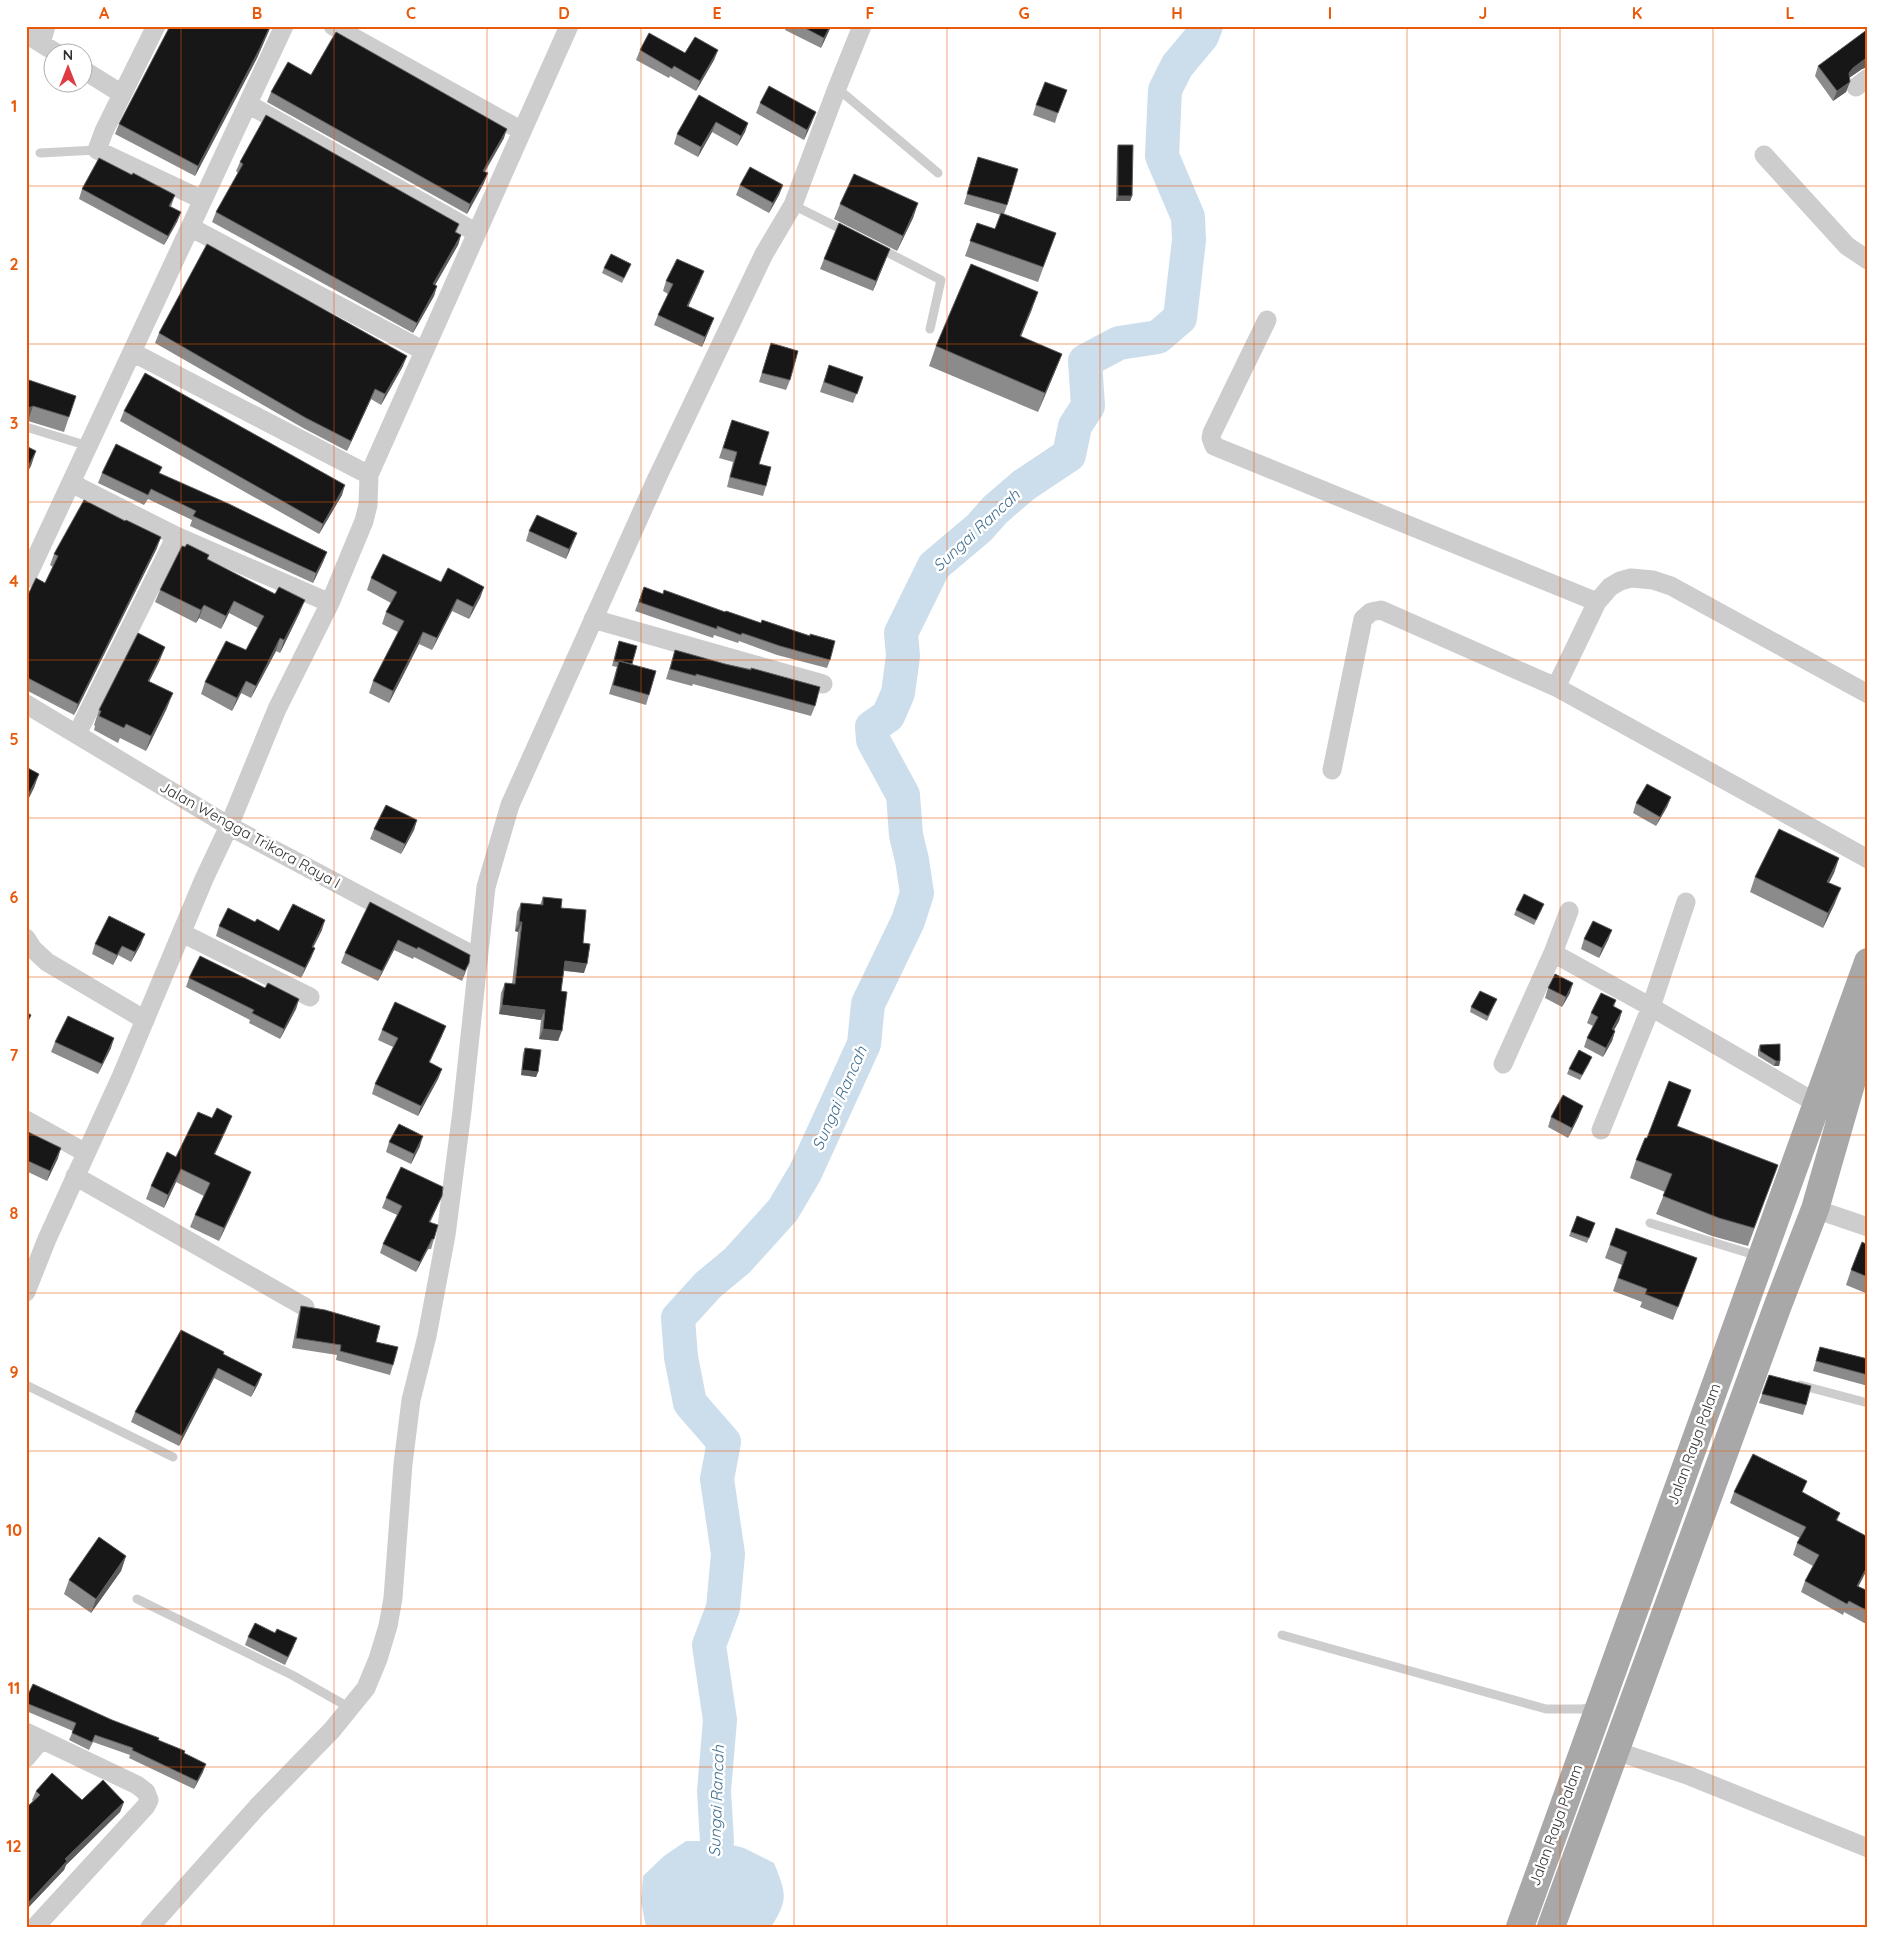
<svg xmlns="http://www.w3.org/2000/svg" width="1894" height="1953" viewBox="0 0 1894 1953" font-family="Quicksand,sans-serif">
<style>
.water{fill:#ccdeeb}
.lines{fill:none;stroke-linecap:round;stroke-linejoin:round}
.river{stroke:#ccdeeb;stroke-width:34}
.lane{stroke:#cdcdcd;stroke-width:9}
.street{stroke:#cdcdcd;stroke-width:19}
.primary{stroke:#a8a8a8;stroke-width:28}
.wall{fill:#8b8b8b}
.shaded-wall{fill:#5d5d5d}
.building{fill:#171717;stroke:#5d5d5d}
.grid{fill:none;stroke:#e8590c;stroke-width:1;stroke-opacity:0.55}
.labels{text-anchor:middle;stroke-width:5;stroke-linejoin:round;paint-order:stroke}
.street-label{font-size:15px;fill:#303030;stroke:#fff}
.water-label{font-size:16px;font-style:italic;fill:#416f90;stroke:#fff}
.neatline{fill:none;stroke:#e8590c;stroke-width:2}
.grid-label{font-size:16px;text-anchor:middle;font-weight:bold;fill:#e8590c}
</style>
<rect width="100%" height="100%" fill="#fff"/>
<path class="water" d="M686,1841H717L744,1848L774,1863C786,1893 789,1899 771,1927H646L641,1902L643,1876L664,1856Z"/>
<g class="lines">
<path class="river" d="M703,1927L717,1841L714,1791L720,1720L709,1645L723,1608L728,1554L717,1479L724,1442L690,1403L681,1357L678,1318L708,1285L737,1261L783,1210L805,1173L864,1044L868,1004L908,921L917,893L912,860L906,835L903,795L873,740L872,727L888,716L898,693L903,656L901,633L934,566L979,528L995,510L1024,485L1069,455L1075,426L1088,406L1085,361L1119,343L1158,337L1180,318L1189,240L1188,217L1162,156L1165,90L1177,66L1202,36L1206,26"/>
<path class="lane" d="M837,88L938,173
M40,153L97,150
M793,205L847,232
M879,248L941,280L930,329
M26,427L88,446
M1650,1223L1758,1256
M26,1385L173,1457
M1800,1385L1868,1403
M137,1599L292,1675L350,1708
M1282,1635L1546,1709H1583L1596,1706"/>
<path class="street" d="M156,26L104,131L97,150L203,200
M333,26L522,131
M26,34L55,52
M41,43L46,26
M82,69L122,94
M1856,87L1868,78
M248,104L477,233
M1764,155L1847,246L1868,260
M190,227L424,351
M1267,320L1212,433L1211,438L1214,446L1597,602
M132,352L369,475
M71,483L176,536L330,603
M26,579L284,26
M593,619L823,684
M1556,687L1597,602L1610,587L1620,581L1631,578L1653,580L1671,586L1868,694
M26,704L229,826L478,958
M77,734L176,536
M1332,770L1363,619L1371,612L1381,610L1556,687L1868,859
M182,933L310,997
M26,938L33,949L47,962L145,1020
M1553,953L1651,1007L1816,1103
M1503,1064L1553,953L1569,911
M26,1120L86,1153
M1601,1130L1651,1007L1686,902
M75,1176L305,1307
M1815,1209L1868,1227
M26,1292L47,1239L121,1077L204,879L229,826L277,709L330,603L364,521L368,505L369,475L569,26
M26,1732L137,1785L146,1792L149,1800L146,1806L35,1927
M1616,1751L1687,1775L1868,1848
M26,1758L41,1740
M150,1927L258,1806L332,1730L366,1688L378,1659L388,1626L393,1598L403,1464L411,1400L427,1336L446,1235L462,1111L486,887L510,805L657,478L764,254L793,205L837,88L862,26"/>
<path class="primary" d="M1520,1927L1868,962
M1551,1927L1778,1305L1815,1209L1868,1025"/>
</g>
<path class="wall" d="M170,26H271L257,58L195,176L115,134L119,124Z
M787,26H831L821,48L785,30Z
M1868,29V67L1862,69L1849,78L1846,92L1833,101L1815,76L1818,66Z
M640,50L685,53L718,50L714,60L696,91L670,76L669,78L636,60Z
M311,75L504,138L485,172L484,183L467,214L267,102L271,92Z
M699,95L748,123L745,132L737,146L712,132L698,157L674,144L677,134Z
M760,103L812,122L804,140L756,113Z
M1036,105L1058,113L1055,123L1033,115Z
M1118,145L1132,196L1130,201H1116L1117,150Z
M978,157L1007,205L1004,214L1056,233L1038,282L965,256L977,223L995,229L1001,215L964,204Z
M240,162L459,224L456,232L461,235L458,245L435,285L437,286L434,296L413,333L212,222L216,212L238,173L236,171Z
M740,185H783L779,195L769,213L736,195Z
M82,189L175,195L171,207L181,212L177,222L164,245L79,199Z
M918,203L913,218L897,251L834,219L840,204Z
M824,259H886L873,291L820,269Z
M631,264L622,283L602,273L604,268Z
M666,281H700L688,306L714,318L702,347L654,325L658,315L668,294L663,291Z
M1038,292L1021,337L1062,354L1054,374L1038,412L929,366L936,346Z
M159,333L403,366L381,405L371,399L347,451L303,428L155,343Z
M771,343L790,380L786,390L759,382Z
M829,365L863,377L853,403L820,392Z
M26,379L69,417L64,432L28,421L26,422Z
M124,411L342,495L319,534L120,421Z
M732,420L759,464L766,486L763,496L727,487L733,462L719,458Z
M102,473L160,474L327,552L323,562L313,583L190,526L192,520L148,499L144,505L98,483Z
M529,531L577,533L566,559L526,541Z
M157,548L74,715L26,690V599L45,583L53,567L50,565L54,554Z
M207,559L300,612L280,653L276,651L251,698L241,693L232,711L201,694L205,682L246,650L258,628L229,613L221,629L199,618L196,623L155,602L160,590Z
M371,578L441,582L484,587L480,598L469,619L452,611L432,650L419,644L389,703L369,693L373,681L398,632L382,624L386,612L391,603L367,590Z
M644,587L830,660L827,668L777,655L739,641L738,643L714,635L713,638L635,611Z
M617,646L649,695L646,705L609,694L617,667L612,666Z
M165,647L159,662L149,682L167,708L146,751L120,738L118,743L94,730L95,726L94,725L99,710Z
M675,650L725,664L751,669L815,706L811,716L693,684L692,686L666,679Z
M1671,797L1667,807L1656,826L1633,813L1636,803Z
M417,820L414,830L401,854L370,839L374,829Z
M1839,858L1834,873L1829,883L1835,903L1823,928L1750,892L1755,877Z
M543,897L561,908L583,943L584,973L564,971L561,991L558,1041L539,1039L541,1020L499,1014L501,993L505,983L512,984L518,932L515,931L517,912L521,903L540,905Z
M370,902L470,955L465,973L462,981L414,957L413,959L394,950L378,981L341,963L345,953Z
M1542,909L1534,925L1514,915L1516,910Z
M255,922L279,931L322,930L313,948H315L311,958L301,978L216,936L219,926Z
M1612,930L1608,940L1599,958L1581,949L1584,939Z
M95,944H141L131,962L118,955L113,965L92,954Z
M189,978L265,988L299,999L296,1009L280,1039L249,1023L250,1020L186,987Z
M1548,988L1570,993L1562,1007L1545,998Z
M1497,999L1487,1021L1470,1012L1471,1007Z
M1616,1000L1614,1007L1622,1011L1619,1021L1614,1030L1615,1031L1612,1041L1603,1057L1584,1047L1587,1038L1593,1026L1587,1023L1591,1013Z
M382,1030L442,1036L429,1063L442,1069L438,1079L418,1116L372,1094L375,1084L393,1047L378,1040Z
M55,1042L111,1048L98,1074L51,1052Z
M1760,1045L1780,1061L1779,1066H1774L1758,1056V1050Z
M525,1048L538,1072L536,1077L521,1075L523,1053Z
M1590,1062L1580,1080L1567,1074L1569,1069Z
M1579,1116L1568,1138L1548,1127L1551,1117Z
M1678,1127L1778,1165L1748,1246L1712,1236L1656,1214L1665,1192L1630,1178L1636,1160L1647,1138Z
M227,1128L215,1154L246,1184L219,1241L190,1227L195,1215L204,1196L176,1182L164,1208L146,1199L151,1186L176,1157Z
M26,1131L58,1158L47,1181L26,1171Z
M389,1142L420,1146L411,1164L386,1152Z
M386,1198L438,1205L430,1223L434,1239L431,1249H428L416,1272L380,1253L383,1244L397,1215L382,1208Z
M1577,1216L1595,1223L1587,1243L1569,1236Z
M1616,1228L1697,1258L1673,1320L1640,1307L1642,1302L1613,1291L1622,1265L1605,1258Z
M1868,1245V1294L1846,1285L1851,1270Z
M301,1306L376,1342L393,1365L390,1375L336,1360L337,1355L292,1348L298,1316Z
M1820,1347L1868,1359V1386L1813,1371Z
M224,1355L262,1374L258,1384L251,1397L214,1378L179,1446L131,1422L135,1412Z
M1769,1375L1806,1405L1803,1415L1759,1403Z
M1734,1492H1803L1840,1513L1837,1521L1858,1586L1868,1591V1625L1844,1612L1843,1615L1801,1592L1805,1581L1813,1566L1793,1555L1797,1543L1800,1538L1730,1503Z
M126,1556L121,1571L91,1613L64,1594L69,1580Z
M275,1633L294,1646L285,1665L245,1645L248,1637Z
M26,1699L112,1720L158,1740L184,1753L203,1772L194,1789L129,1758L130,1755L93,1742L89,1750L69,1740L73,1731L26,1711Z
M36,1791L82,1800L124,1802L120,1812L66,1865L64,1870L26,1910V1808L33,1801L32,1800Z"/>
<path class="shaded-wall" d="M270,26H271L257,58L195,176L198,166Z
M830,26H831L830,29L821,48L824,38Z
M718,50L714,60L696,91L700,81Z
M1868,58L1867,67L1862,69L1849,78V73L1853,68L1865,59Z
M1850,82L1846,92L1833,101L1837,91Z
M816,112L812,122L804,140L807,130Z
M716,122L712,132L698,157L701,147Z
M748,123L745,132L737,146L741,136Z
M507,129L504,138L479,181L483,171Z
M488,173L484,183L467,214L470,204Z
M783,185L779,195L769,213L773,203Z
M1118,196H1132L1130,201H1116Z
M918,203L913,218L897,251L903,236Z
M181,212L177,222L164,245L168,236Z
M461,235L458,245L430,294L433,284Z
M890,249L886,259L873,291L876,281Z
M704,271L700,281L684,316L687,306Z
M437,286L434,296L413,333L417,323Z
M1038,292L1031,312L1012,356L1020,336Z
M714,318L710,328L702,347L705,337Z
M1062,354L1054,374L1038,412L1045,393Z
M407,356L403,366L381,405L385,394Z
M375,389L371,399L347,451L351,441Z
M33,406L28,421L26,422V409Z
M36,451L31,466L26,475V471Z
M345,485L342,495L319,534L323,524Z
M577,533L573,543L566,559L569,549Z
M161,537L157,548L74,715L78,704Z
M327,552L323,562L313,583L316,573Z
M484,587L480,598L469,619L473,607Z
M457,599L452,611L432,650L437,638Z
M305,600L300,612L280,653L284,640Z
M234,601L229,613L221,629L226,616Z
M204,605L199,618L196,623L201,610Z
M423,632L419,644L389,703L393,691Z
M280,638L276,651L251,698L256,686Z
M165,647L159,662L142,695L148,681Z
M246,681L241,693L232,711L237,698Z
M173,693L167,708L146,751L151,736Z
M39,774L34,788L26,804V799Z
M1671,797L1667,807L1656,826L1660,817Z
M417,820L414,830L401,854L405,844Z
M1839,858L1834,873L1822,896L1827,882Z
M1841,888L1835,903L1823,928L1828,913Z
M325,920L322,930L308,957L312,947Z
M519,922H522L518,932L515,931Z
M1612,930L1608,940L1599,958L1602,948Z
M145,934L141,944L131,962L135,952Z
M398,940L394,950L378,981L382,971Z
M122,946L118,955L113,965L117,955Z
M315,948L311,958L301,978L305,968Z
M565,961L587,964L584,973L561,970Z
M469,963L465,973L462,981L465,971Z
M1573,983L1570,993L1562,1007L1566,997Z
M299,999L296,1009L280,1039L284,1029Z
M502,1005L545,1010L541,1020L499,1014Z
M1622,1011L1619,1021L1609,1039L1612,1029Z
M446,1026L442,1036L425,1072L429,1062Z
M543,1029L562,1031L558,1041L539,1039Z
M1615,1031L1612,1041L1603,1057L1606,1048Z
M114,1038L111,1048L98,1074L102,1064Z
M1776,1061H1780L1779,1066H1774Z
M442,1069L438,1079L418,1116L421,1106Z
M522,1070L538,1072L536,1077L521,1075Z
M1583,1106L1579,1116L1568,1138L1572,1128Z
M232,1116L227,1128L209,1166L214,1154Z
M423,1136L420,1146L411,1164L414,1154Z
M61,1148L58,1158L47,1181L50,1171Z
M181,1169L176,1182L164,1208L168,1195Z
M251,1172L246,1184L219,1241L224,1228Z
M442,1196L438,1205L425,1232L429,1222Z
M432,1239L428,1249L416,1272L420,1262Z
M218,1368L214,1378L179,1446L182,1436Z
M262,1374L258,1384L251,1397L255,1387Z
M126,1556L121,1571L91,1613L96,1599Z
M1868,1565V1568L1853,1597L1857,1586Z
M206,1764L203,1772L194,1789L197,1781Z
M124,1802L120,1812L66,1865L64,1870L26,1910V1905L65,1859Z"/>
<path class="building" d="M170,26H270L260,48L198,166L119,124Z
M801,26H830L824,38Z
M1868,29V58L1865,59L1853,68L1849,73L1850,82L1837,91L1818,66Z
M336,32L507,129L483,171L488,173L470,204L271,92L288,62L311,75Z
M649,33L685,53L695,37L718,50L700,81L674,66L672,69L640,50Z
M1045,82L1067,90L1058,113L1036,105Z
M769,86L816,112L807,130L760,103Z
M699,95L748,123L741,136L716,122L701,147L677,134Z
M266,115L459,224L455,232L461,235L433,284L437,286L417,323L216,212L243,164L240,162Z
M1118,145H1133L1132,196H1118Z
M978,157L1018,169L1007,205L967,194Z
M99,158L132,175L133,173L175,195L169,206L181,212L168,236L82,189Z
M750,167L783,185L773,203L740,185Z
M854,174L918,203L903,236L840,204Z
M1001,213L1056,233L1043,267L970,241L977,223L995,229Z
M839,223L890,249L876,281L824,259Z
M207,244L407,356L385,394L375,389L351,441L306,418L159,333Z
M611,254L631,264L624,278L604,268Z
M677,259L704,271L687,306L714,318L705,337L658,315L673,284L666,281Z
M971,264L1038,292L1020,336L1062,354L1045,393L936,346Z
M771,343L798,351L790,380L762,373Z
M829,365L863,377L857,394L824,382Z
M145,373L345,485L323,524L124,411Z
M26,379L76,396L69,417L33,406L26,409Z
M732,420L769,432L759,464L771,467L766,486L730,477L737,452L723,448Z
M116,444L162,467L159,473L229,504L327,552L316,573L193,516L196,511L151,489L148,495L102,473Z
M26,446L36,451L26,471Z
M84,500L125,521L126,520L161,537L78,704L26,677V599L36,578L45,583L58,556L54,554Z
M537,515L577,533L569,549L529,531Z
M187,544L209,555L207,559L275,594L279,587L305,600L284,640L280,638L256,686L246,681L237,698L205,682L226,641L246,650L264,616L234,601L226,616L204,605L201,610L160,590L182,546L185,547Z
M383,554L441,582L448,568L484,587L473,607L457,599L437,638L423,632L393,691L373,681L404,621L386,612L397,592L371,578Z
M644,587L663,594L664,590L725,612L726,611L761,623L762,620L810,636V634L835,641L830,660L780,646L742,633L741,635L717,626V629L639,602Z
M138,633L165,647L148,681L173,693L151,736L126,724L124,728L99,716L101,711L99,710Z
M619,641L637,646L632,664L619,661V662L614,661Z
M675,650L725,664L751,670V668L820,687L815,706L696,674V676L670,669Z
M619,661L656,671L649,695L613,685Z
M26,767L39,774L26,799Z
M1647,784L1671,797L1660,817L1636,803Z
M386,805L417,820L405,844L374,829Z
M1779,829L1839,858L1827,882L1841,888L1828,913L1755,877Z
M1524,894L1544,904L1536,920L1516,910Z
M543,897L562,899L561,908L586,910L583,943L590,944L587,964L565,961L561,991L567,992L562,1031L543,1029L545,1010L502,1005L505,983L515,984L522,922H519L521,903L543,905Z
M370,902L470,955L469,963L465,971L418,947L417,949L398,940L382,971L345,953Z
M293,904L325,920L312,947L315,948L305,968L219,926L228,908L255,922L257,919L279,931Z
M109,916L145,934L135,952L122,946L117,955L95,944Z
M1593,921L1612,930L1602,948L1584,939Z
M200,956L265,988L268,983L299,999L284,1029L252,1013L254,1010L189,978Z
M1555,974L1573,983L1566,997L1548,988Z
M1480,991L1497,999L1488,1016L1471,1007Z
M1601,993L1616,1000L1613,1006L1622,1011L1612,1029L1615,1031L1606,1048L1587,1038L1598,1017L1591,1013Z
M395,1002L446,1026L429,1062L442,1069L421,1106L375,1084L398,1038L382,1030Z
M26,1012L31,1015L26,1025Z
M68,1016L114,1038L102,1064L55,1042Z
M1780,1044V1061H1776L1760,1051V1045Z
M525,1048L541,1050L538,1072L522,1070Z
M1579,1050L1592,1057L1582,1075L1569,1069Z
M1669,1081L1691,1090L1677,1126L1778,1165L1754,1228L1719,1218L1663,1196L1672,1174L1636,1160L1645,1138H1647Z
M1563,1095L1583,1106L1572,1128L1551,1117Z
M217,1108L232,1116L214,1154L251,1172L224,1228L195,1215L210,1183L181,1169L168,1195L151,1186L167,1152L176,1157L198,1112L212,1118Z
M399,1124L423,1136L414,1154L389,1142Z
M26,1131L61,1148L50,1171L26,1160Z
M401,1167L443,1187L442,1196L429,1222L438,1225L434,1239H432L420,1262L383,1244L402,1206L386,1198Z
M1577,1216L1595,1223L1589,1238L1571,1232Z
M1616,1228L1697,1258L1678,1307L1645,1294L1647,1289L1618,1278L1627,1252L1610,1245Z
M1862,1242L1868,1245V1277L1851,1270Z
M301,1306L325,1310L380,1326L376,1342L398,1347L393,1365L340,1351L341,1345L296,1338Z
M181,1330L224,1352L223,1354L262,1374L255,1387L218,1368L182,1436L135,1412Z
M1820,1347L1868,1359V1375L1816,1361Z
M1769,1375L1811,1386L1806,1405L1762,1394Z
M1753,1454L1807,1481L1802,1492L1840,1513L1836,1520L1868,1537V1565L1857,1586L1868,1591V1611L1849,1601L1847,1604L1805,1581L1819,1555L1797,1543L1806,1527L1734,1492Z
M99,1537L126,1556L96,1599L69,1580Z
M255,1623L275,1633L277,1629L297,1638L288,1657L248,1637Z
M33,1684L112,1720L159,1738L158,1740L185,1751L184,1753L206,1764L197,1781L132,1750L133,1748L95,1735L92,1742L72,1733L76,1723L26,1703V1699Z
M52,1773L82,1800L103,1780L124,1802L65,1859L67,1861L26,1905V1808L40,1795L36,1791Z"/>
<path class="grid" d="M181,26V1927M334,26V1927M487,26V1927M641,26V1927M794,26V1927M947,26V1927M1100,26V1927M1254,26V1927M1407,26V1927M1560,26V1927M1713,26V1927M26,186H1868M26,344H1868M26,502H1868M26,660H1868M26,818H1868M26,977H1868M26,1135H1868M26,1293H1868M26,1451H1868M26,1609H1868M26,1767H1868"/>
<g class="labels">
<g class="street-label">
<text transform="translate(250 835) rotate(29)" y="5">Jalan Wengga Trikora Raya I</text>
<text transform="translate(1694 1444) rotate(-70)" y="5">Jalan Raya Palam</text>
<text transform="translate(1556 1825) rotate(-70)" y="5">Jalan Raya Palam</text>
</g>
<g class="water-label">
<text transform="translate(976 530) rotate(-43)" y="6">Sungai Rancah</text>
<text transform="translate(839 1098) rotate(-66)" y="6">Sungai Rancah</text>
<text transform="translate(716 1801) rotate(-88)" y="6">Sungai Rancah</text>
</g>
</g>
<rect width="1894" height="1953" fill="none" stroke="#ffffff" stroke-width="55"/>
<g transform="translate(68 68)"><circle r="24" fill="#ffffff" stroke="#acacac"/>
<path d="M0-4L9 19L0 12L-9 19Z" fill="#de3b43"/>
<text y="-8" font-size="14" font-weight="bold" text-anchor="middle" fill="#303030">N</text>
</g>
<rect x="28" y="28" width="1838" height="1898" class="neatline"/>
<g class="grid-label">
<text x="104" y="19">A</text>
<text x="257" y="19">B</text>
<text x="411" y="19">C</text>
<text x="564" y="19">D</text>
<text x="717" y="19">E</text>
<text x="870" y="19">F</text>
<text x="1024" y="19">G</text>
<text x="1177" y="19">H</text>
<text x="1330" y="19">I</text>
<text x="1483" y="19">J</text>
<text x="1637" y="19">K</text>
<text x="1790" y="19">L</text>
<text x="14" y="112">1</text>
<text x="14" y="270">2</text>
<text x="14" y="429">3</text>
<text x="14" y="587">4</text>
<text x="14" y="745">5</text>
<text x="14" y="903">6</text>
<text x="14" y="1061">7</text>
<text x="14" y="1219">8</text>
<text x="14" y="1378">9</text>
<text x="14" y="1536">10</text>
<text x="14" y="1694">11</text>
<text x="14" y="1852">12</text>
</g>
</svg>
